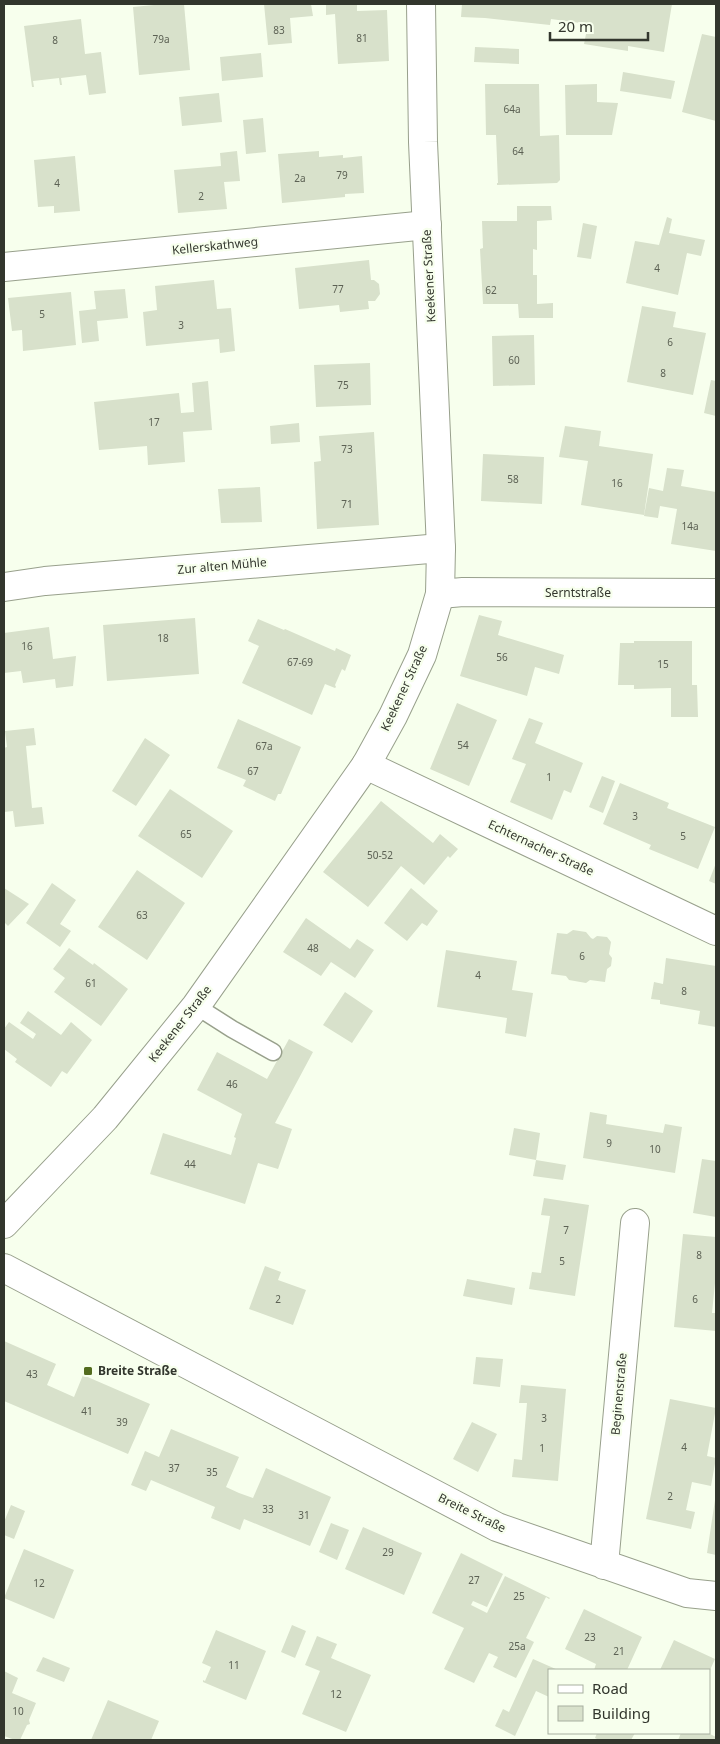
<svg xmlns="http://www.w3.org/2000/svg" width="720" height="1744" viewBox="0 0 720 1744" font-family="'Noto Sans',sans-serif">
<style>
.building{fill:#d8e1cb}
.lines{fill:none;stroke-linecap:round;stroke-linejoin:round}
.lane-casing{stroke:#98a08c;stroke-width:19}
.street-casing{stroke:#98a08c;stroke-width:30}
.secondary-casing{stroke:#98a08c;stroke-width:30}
.lane{stroke:#fff;stroke-width:16}
.street{stroke:#fff;stroke-width:28}
.secondary{stroke:#fff;stroke-width:28}
.poi-dot{fill:#536c1e;stroke:#f7ffed;stroke-width:2}
.labels{text-anchor:middle;stroke-width:4.5;stroke-linejoin:round;paint-order:stroke}
.number-label{font-size:10px;fill:#5c6154}
.street-label{font-size:12px;fill:#32362d;stroke:#f7ffed}
.poi-label{font-size:12px;font-weight:bold;fill:#32362d;stroke:#f7ffed;text-anchor:start}
</style>
<rect width="100%" height="100%" fill="#f7ffed"/>
<path class="building" d="M154,4H184L190,70L139,75L133,7L154,5Z
M264,4H311L313,16L290,18L292,43L268,45Z
M326,4H357V11L387,10L389,61L338,64L335,14L326,15Z
M462,4H672L664,52L628,46V51L584,44L588,24L551,19L550,25L485,18L461,17Z
M81,19L85,54L101,52L106,93L89,95L86,75L61,78L62,85H60L59,78L33,81L34,87H32L24,26Z
M702,34L716,37V121L682,112Z
M475,47L519,49V64L474,62Z
M261,53L263,77L222,81L220,57Z
M623,72L675,81L671,99L620,91Z
M485,84H539L540,136L559,135L560,180L557,183L497,185V183H498L496,135H486Z
M597,84V102L618,103L612,135H566L565,85Z
M219,93L222,122L182,126L179,97Z
M263,118L266,152L246,154L243,120Z
M237,151L240,181L224,182L227,209L178,213L174,170L221,166L220,153Z
M319,151V157L343,155V158L362,156L364,193L345,194V197L282,203L278,154Z
M75,156L80,211L54,213V206L38,207L34,160Z
M517,206H551L552,220L537,221V250L533,249V275H537V304L553,303V318H519L518,304H483L480,249L483,248L482,221H517Z
M667,217L672,219L669,233L705,240L701,256L687,253L678,295L626,283L635,241L659,245Z
M583,223L597,226L591,259L577,257Z
M369,260L371,280H374L379,284L380,294L375,301H368L369,309L340,312L339,305L299,309L295,268Z
M214,280L217,309L231,308L235,351L220,353L219,339L146,346L143,312L157,310L155,286Z
M125,289L128,318L97,321L99,341L82,343L79,311L96,309L94,291Z
M71,292L76,345L23,351L22,330L12,331L8,298Z
M642,306L676,312L673,327L706,333L693,395L627,382Z
M534,335L535,385L493,386L492,336Z
M370,363L371,405L316,407L314,365Z
M711,380L716,381V416L704,413Z
M208,381L212,430L183,432L185,462L148,465L147,446L99,450L94,402L179,393L181,413L194,412L192,383Z
M299,423L300,442L271,444L270,426Z
M565,426L601,431L599,446L653,454L644,515L581,505L588,461L559,457Z
M374,432L379,525L317,529L314,462L321,461L319,436Z
M483,454L544,457L542,504L481,501Z
M667,468L684,470L681,486L716,492V551L671,544L677,509L660,506L658,518L644,516L649,488L663,491Z
M260,487L262,522L221,523L218,489Z
M479,615L502,621L498,635L564,655L559,674L535,667L527,696L460,676Z
M195,618L199,674L107,681L103,625Z
M258,619L284,630L285,629L335,651L336,648L351,655L345,671L342,669L335,685L336,687L335,688L325,684L312,715L242,683L259,646L248,641Z
M49,627L53,659L76,656L73,686L56,688L55,679L23,683L21,671L4,673V633Z
M634,641H692V685H697L698,717H671V688L634,689V685H618L620,643H634Z
M457,703L497,720L469,786L430,769Z
M529,718L543,723L535,743L583,763L571,793L564,790L552,820L510,802L526,764L512,759Z
M238,719L301,747L281,794H278L275,801L243,786L246,780L217,768Z
M34,728L36,745L26,746L32,808L42,807L44,824L15,827L13,811L4,812V748L7,747L5,731Z
M145,738L170,755L136,806L112,791Z
M602,776L615,781L603,813L589,807Z
M620,783L669,803L667,808L715,827L698,869L649,849L651,845L603,824Z
M170,789L233,831L202,878L138,836Z
M381,801L433,843L440,834L458,849L450,858L448,856L424,885L401,866L368,907L323,872Z
M716,863V884L709,881Z
M137,870L185,903L147,960L98,927Z
M52,883L76,900L60,924L71,931L60,947L26,923Z
M4,888L29,904L8,926L4,922Z
M411,888L438,911L427,926L422,923L407,941L384,923Z
M306,918L350,949L357,939L374,950L355,978L331,962L321,976L283,952Z
M573,930L586,932L591,938L593,939L597,936L607,937L611,942L609,954L612,958L611,966L607,969L605,982L590,980L586,983L569,980L566,976L551,974L557,933L567,934Z
M69,948L93,965L94,963L128,989L101,1026L54,992L65,978L53,969Z
M446,950L517,961L512,990L533,993L526,1037L505,1033L507,1018L437,1007Z
M666,958L716,966V1027L698,1024L700,1011L660,1004V1000L651,999L654,982L663,984Z
M345,992L373,1011L352,1043L323,1025Z
M28,1011L61,1035L71,1022L92,1040L67,1074L62,1071L51,1087L15,1062L17,1059L4,1049V1029L9,1022L33,1039L36,1034L20,1023Z
M289,1039L313,1052L275,1123L292,1129L278,1169L258,1163L245,1204L150,1174L163,1133L231,1155L236,1138L234,1137L242,1114L197,1090L217,1052L267,1079Z
M590,1112L607,1115L606,1124L663,1133L665,1124L682,1127L675,1173L583,1158Z
M514,1128L540,1133L536,1160L509,1155Z
M702,1159L716,1161V1217L693,1213Z
M536,1160L566,1165L563,1180L533,1176Z
M544,1198L589,1205L575,1296L529,1289L532,1272L541,1273L550,1216L541,1215Z
M683,1234L716,1237V1273L712,1313H716V1331L674,1327Z
M265,1266L281,1272L278,1280L306,1290L293,1325L249,1309Z
M467,1279L515,1288L512,1305L463,1296Z
M4,1341L56,1364L47,1385L74,1397L83,1375L150,1404L128,1454L4,1401Z
M476,1357L503,1359L500,1387L473,1384Z
M521,1385L566,1389L558,1481L512,1477L514,1459L522,1460L527,1403H519Z
M670,1399L716,1408L707,1456L716,1458L711,1486L692,1482L686,1510L695,1512L691,1529L646,1519Z
M472,1422L497,1434L478,1472L453,1459Z
M171,1429L239,1457L226,1487L239,1493L253,1498L266,1468L331,1497L310,1546L244,1519L240,1530L211,1518L215,1507L151,1480L146,1491L131,1485L145,1451L159,1457Z
M715,1500H716V1555L707,1553Z
M11,1505L25,1511L14,1539L4,1535V1522Z
M331,1523L349,1530L337,1560L319,1552Z
M363,1527L422,1553L404,1595L345,1569Z
M24,1549L74,1570L54,1619L4,1598Z
M461,1553L503,1574L487,1607L473,1601L471,1605L487,1613L505,1576L550,1598L549,1599L546,1597L526,1638L534,1642L516,1678L493,1667L498,1657L489,1653L474,1683L444,1669L464,1628L432,1613Z
M584,1609L642,1637L627,1670H594L596,1664L565,1649Z
M292,1625L306,1631L295,1658L281,1652Z
M216,1630L266,1651L246,1700L203,1682V1680L205,1681L211,1667L202,1663Z
M317,1636L337,1644L331,1658L371,1675L346,1732L302,1714L320,1671L305,1665Z
M674,1640L715,1659L710,1670H660Z
M43,1657L70,1668L64,1682L36,1671Z
M533,1659L558,1670H549V1697L536,1691L515,1736L495,1726L503,1709L509,1712Z
M4,1671L18,1678L12,1693L36,1703L29,1720L30,1724L27,1725L20,1740H15L4,1736Z
M108,1700L159,1721L151,1740H91Z
M597,1733H635L631,1740H599L595,1738Z
M681,1733H708L716,1737L715,1740H678Z"/>
<g class="lines">
<defs>
<path id="lane" d="M196,1006L232,1029L273,1052"/>
<path id="street" d="M4,267L427,225
M4,587L45,581L441,548
M440,594L463,592L716,593
M366,765L716,931
M4,1268L497,1527L687,1593L716,1596
M604,1565L635,1223"/>
<path id="secondary" d="M4,1224L105,1118L196,1006L366,765L393,716L422,655L440,594L441,548L423,142L421,4"/>
</defs>
<use href="#lane" class="lane-casing"/>
<use href="#street" class="street-casing"/>
<use href="#secondary" class="secondary-casing"/>
<use href="#lane" class="lane"/>
<use href="#street" class="street"/>
<use href="#secondary" class="secondary"/>
</g>
<rect class="poi-dot" x="83" y="1366" width="10" height="10" rx="2.5"/>
<g class="labels">
<g class="number-label">
<text x="279" y="34">83</text>
<text x="362" y="42">81</text>
<text x="161" y="43">79a</text>
<text x="55" y="44">8</text>
<text x="512" y="113">64a</text>
<text x="518" y="155">64</text>
<text x="342" y="179">79</text>
<text x="300" y="182">2a</text>
<text x="57" y="187">4</text>
<text x="201" y="200">2</text>
<text x="657" y="272">4</text>
<text x="338" y="293">77</text>
<text x="491" y="294">62</text>
<text x="42" y="318">5</text>
<text x="181" y="329">3</text>
<text x="670" y="346">6</text>
<text x="514" y="364">60</text>
<text x="663" y="377">8</text>
<text x="343" y="389">75</text>
<text x="154" y="426">17</text>
<text x="347" y="453">73</text>
<text x="513" y="483">58</text>
<text x="617" y="487">16</text>
<text x="347" y="508">71</text>
<text x="690" y="530">14a</text>
<text x="163" y="642">18</text>
<text x="27" y="650">16</text>
<text x="502" y="661">56</text>
<text x="300" y="666">67-69</text>
<text x="663" y="668">15</text>
<text x="463" y="749">54</text>
<text x="264" y="750">67a</text>
<text x="253" y="775">67</text>
<text x="549" y="781">1</text>
<text x="635" y="820">3</text>
<text x="186" y="838">65</text>
<text x="683" y="840">5</text>
<text x="380" y="859">50-52</text>
<text x="142" y="919">63</text>
<text x="313" y="952">48</text>
<text x="582" y="960">6</text>
<text x="478" y="979">4</text>
<text x="91" y="987">61</text>
<text x="684" y="995">8</text>
<text x="232" y="1088">46</text>
<text x="609" y="1147">9</text>
<text x="655" y="1153">10</text>
<text x="190" y="1168">44</text>
<text x="566" y="1234">7</text>
<text x="699" y="1259">8</text>
<text x="562" y="1265">5</text>
<text x="278" y="1303">2</text>
<text x="695" y="1303">6</text>
<text x="32" y="1378">43</text>
<text x="87" y="1415">41</text>
<text x="544" y="1422">3</text>
<text x="122" y="1426">39</text>
<text x="684" y="1451">4</text>
<text x="542" y="1452">1</text>
<text x="174" y="1472">37</text>
<text x="212" y="1476">35</text>
<text x="670" y="1500">2</text>
<text x="268" y="1513">33</text>
<text x="304" y="1519">31</text>
<text x="388" y="1556">29</text>
<text x="474" y="1584">27</text>
<text x="39" y="1587">12</text>
<text x="519" y="1600">25</text>
<text x="590" y="1641">23</text>
<text x="517" y="1650">25a</text>
<text x="619" y="1655">21</text>
<text x="234" y="1669">11</text>
<text x="336" y="1698">12</text>
<text x="18" y="1715">10</text>
</g>
<g class="street-label">
<text transform="translate(215 246) rotate(-6)" y="4">Kellerskathweg</text>
<text transform="translate(429 276) rotate(-93)" y="4">Keekener Straße</text>
<text transform="translate(222 566) rotate(-5)" y="4">Zur alten Mühle</text>
<text x="578" y="597">Serntstraße</text>
<text transform="translate(404 688) rotate(-65)" y="4">Keekener Straße</text>
<text transform="translate(541 848) rotate(25)" y="4">Echternacher Straße</text>
<text transform="translate(180 1024) rotate(-52)" y="4">Keekener Straße</text>
<text transform="translate(619 1394) rotate(-85)" y="4">Beginenstraße</text>
<text transform="translate(472 1513) rotate(26)" y="4">Breite Straße</text>
</g>
<g class="poi-label">
<text x="98" y="1375">Breite Straße</text>
</g>
</g>
<rect width="720" height="1744" fill="none" stroke="#32362d" stroke-width="10"/>
<rect x="548" y="1669" width="162" height="65" fill="#f7ffed" stroke="#a8afa0"/>
<rect x="558" y="1685" width="25" height="8" fill="#ffffff" stroke="#a8afa0"/>
<text x="592" y="1694" font-size="15" fill="#32362d">Road</text>
<rect x="558" y="1706" width="25" height="15" fill="#d8e1cb" stroke="#a8afa0"/>
<text x="592" y="1719" font-size="15" fill="#32362d">Building</text>
<path d="M550 32v8h98v-8" fill="none" stroke="#32362d" stroke-width="2.5"/>
<text x="558" y="32" font-size="15" fill="#32362d" stroke="#f7ffed" stroke-width="4" paint-order="stroke">20 m</text>
</svg>
